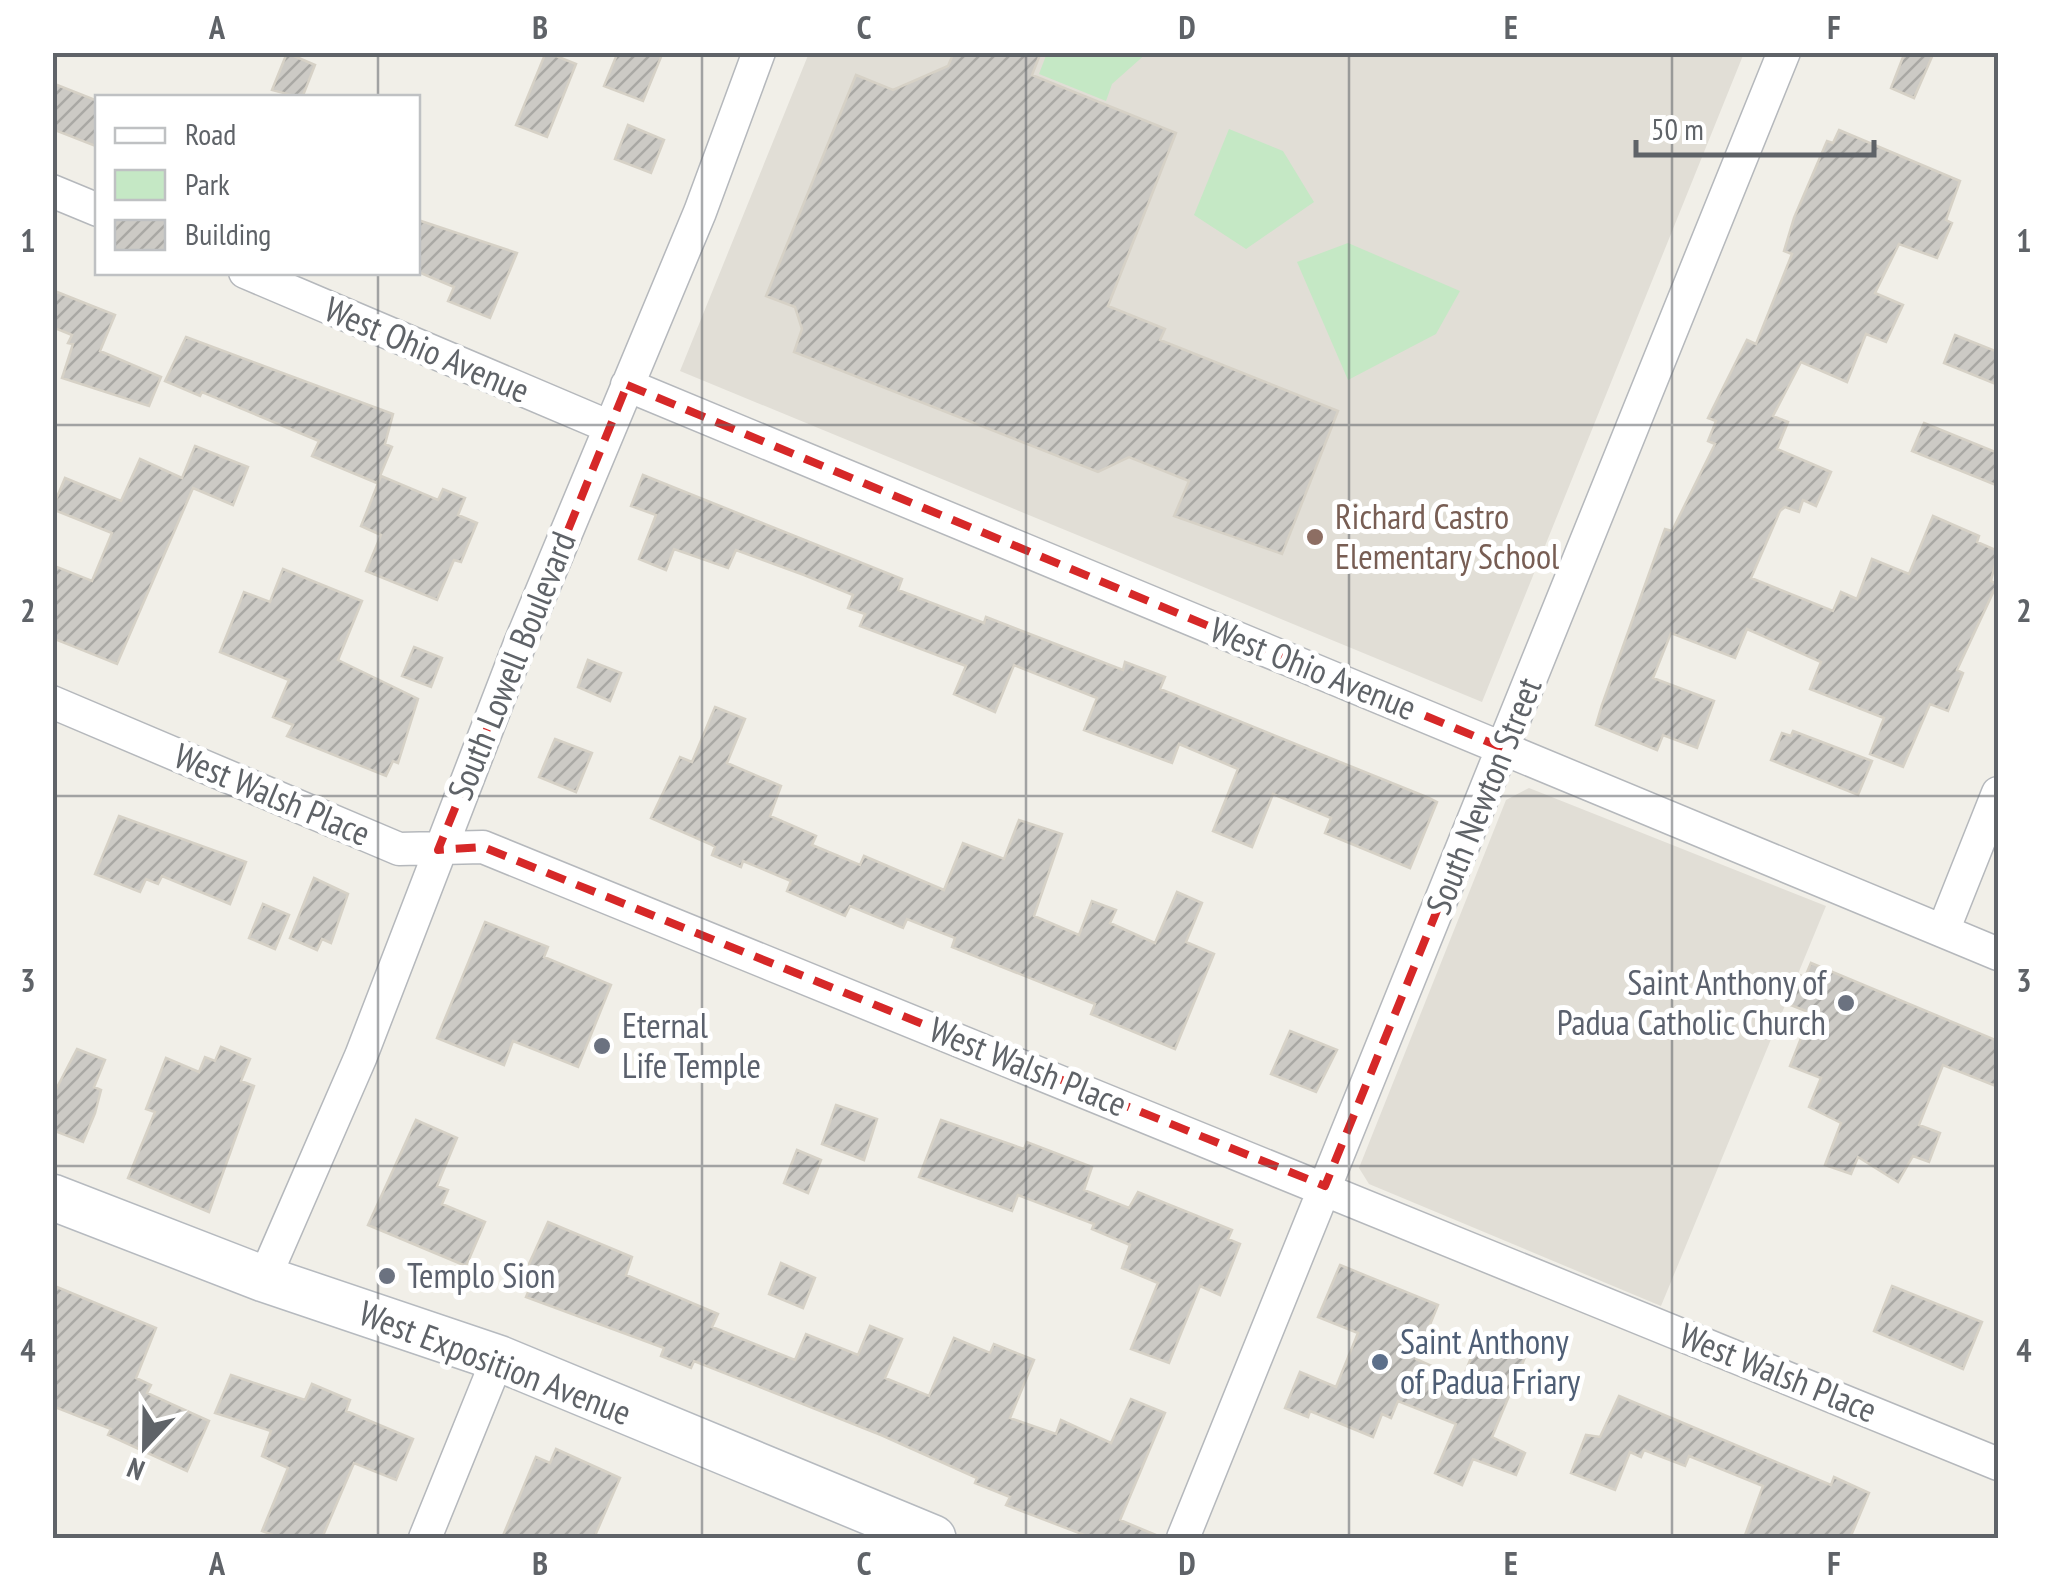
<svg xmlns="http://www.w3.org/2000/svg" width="2051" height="1591" viewBox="0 0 2051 1591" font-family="'PT Sans Narrow',sans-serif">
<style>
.education{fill:#e1ded6}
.park{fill:#c5e8c5}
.building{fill:url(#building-hatch);stroke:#d6d1c6;stroke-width:2.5}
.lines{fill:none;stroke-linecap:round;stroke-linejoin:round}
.street-casing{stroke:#b5b8bc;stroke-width:35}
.secondary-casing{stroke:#b6babf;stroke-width:48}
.street{stroke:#fff;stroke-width:32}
.secondary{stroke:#fff;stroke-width:45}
.marked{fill:none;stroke:#d62828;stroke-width:8;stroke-dasharray:20 12;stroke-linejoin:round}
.grid{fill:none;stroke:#5f6368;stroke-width:2.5;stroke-opacity:0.55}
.education-dot{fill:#8d6e63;stroke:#fff;stroke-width:4}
.worship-dot{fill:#6b7280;stroke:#fff;stroke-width:4}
.service-dot{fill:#5c6f8a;stroke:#fff;stroke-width:4}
.labels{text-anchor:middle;stroke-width:10;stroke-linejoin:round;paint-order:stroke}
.street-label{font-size:35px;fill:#5f6368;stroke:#fff}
.education-label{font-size:35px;fill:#785e54;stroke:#fff;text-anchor:start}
.worship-label{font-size:35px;fill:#5b616d;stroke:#fff;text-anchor:start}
.service-label{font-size:35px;fill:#4e5e75;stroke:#fff;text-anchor:start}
.neatline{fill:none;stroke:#5f6368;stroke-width:4}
.grid-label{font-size:32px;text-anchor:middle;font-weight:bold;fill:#5f6368}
</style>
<defs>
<pattern id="building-hatch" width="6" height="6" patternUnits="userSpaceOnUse" patternTransform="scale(2.5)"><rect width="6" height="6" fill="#cccac5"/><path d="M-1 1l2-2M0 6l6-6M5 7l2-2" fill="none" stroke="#a9a8a4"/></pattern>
</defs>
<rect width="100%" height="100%" fill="#f1efe8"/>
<path class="education" d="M809,53H1744L1482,702L680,371Z
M1529,788L1826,906L1661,1306L1369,1184L1359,1168L1506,800Z"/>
<path class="park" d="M1148,52L1112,84L1106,101L1039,74L1047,53Z
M1229,129L1283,151L1314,202L1246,249L1194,215Z
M1348,243L1460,291L1436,334L1348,380L1297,262Z"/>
<path class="building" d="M546,52L576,64L547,137L516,125Z
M618,52H663L643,101L604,86Z
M954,52H1041L1032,75L1176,133L1108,306L1165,329L1160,340L1338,411L1282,554L1174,516L1189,481L1129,457L1098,472L794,352L802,329L795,307L766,296L856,75L893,90L948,66Z
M1905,52H1934L1914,98L1891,88Z
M287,53L315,65L302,98L272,90Z
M52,83L98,101V147L52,129Z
M628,125L664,140L651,173L615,159Z
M1839,130L1960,181L1946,220L1952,223L1937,258L1899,244L1875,293L1903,305L1886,342L1866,334L1847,382L1801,362L1773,416L1788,422L1777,449L1831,472L1816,506L1803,500L1799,512L1785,507L1780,511L1751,578L1833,611L1841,592L1857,599L1872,559L1909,574L1933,516L1979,536L1977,542L1998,551L1991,581L1997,584L1957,670L1963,673L1948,711L1930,704L1903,767L1870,754L1884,718L1810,689L1821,662L1747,629L1735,658L1671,633L1653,678L1714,701L1697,748L1663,735L1657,750L1596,725L1602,705L1665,529L1672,531L1715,444L1708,441L1716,421L1708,418L1747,340L1756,344L1792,254L1784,251L1794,218L1827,141L1833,143Z
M418,220L517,253L490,318L448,301L454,287L418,272Z
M52,290L115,315L100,351L161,377L149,406L62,378L73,344L68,343L72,335L52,327Z
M1955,335L1998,352V385L1944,363Z
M186,337L393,414L385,444L392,447L377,483L312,456L319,441L202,392L200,396L165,381Z
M1924,423L1998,453V486L1912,451Z
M195,446L248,467L233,505L193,488L117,664L52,638V565L92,581L112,533L52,509L65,478L121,501L140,459L182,478Z
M643,475L902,579L898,590L984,623L986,617L1123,670L1125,662L1165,677L1160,689L1429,798L1437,802L1410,868L1325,833L1331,818L1273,794L1252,847L1213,831L1238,769L1179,744L1172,763L1084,730L1097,698L1014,665L995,712L954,694L966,666L860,626L865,614L848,608L853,595L804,575L736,550L728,568L674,549L666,570L639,559L656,515L631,506Z
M381,476L438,500L443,489L465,498L458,515L477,523L461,562L454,560L437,600L366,571L381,535L361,526Z
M283,569L362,601L338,660L418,699L398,763L393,761L386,776L287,736L293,725L273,717L289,680L220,652L244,592L270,602Z
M414,647L442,658L431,687L402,676Z
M588,660L621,673L610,701L578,687Z
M715,707L745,719L727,763L781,786L770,816L816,836L812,845L860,865L864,856L944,890L963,843L1004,859L1019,820L1062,834L1034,916L1079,935L1092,901L1116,910L1110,923L1155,943L1177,892L1202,903L1186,942L1214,954L1175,1049L1091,1014L1095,1004L952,947L955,938L907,919L903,928L850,906L845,916L787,891L791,881L743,861L741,867L712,855L715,847L710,844L651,818L680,757L692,762Z
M1793,731L1872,761L1858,795L1771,760L1782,733L1791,736Z
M555,739L592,753L576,792L539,777Z
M119,816L246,862L230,904L162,876L158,884L146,879L140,892L95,874Z
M314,878L348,894L331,943L322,939L317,950L290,938Z
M263,904L289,915L275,949L249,938Z
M485,922L548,947L544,957L611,985L578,1067L513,1041L504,1065L437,1038Z
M1811,963L1998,1041V1087L1943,1065L1919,1125L1940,1133L1929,1162L1913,1156L1898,1182L1858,1157L1851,1174L1825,1165L1841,1123L1809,1107L1821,1078L1790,1066L1811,1013L1788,1004L1799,975L1805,977Z
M1290,1031L1337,1050L1316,1092L1271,1074Z
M221,1047L250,1059L241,1081L254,1086L209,1212L128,1178L155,1112L146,1109L166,1058L199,1072L205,1057L215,1061Z
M77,1049L105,1060L94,1087L101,1090L95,1113L83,1142L52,1130V1097Z
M836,1105L877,1119L864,1160L822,1144Z
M416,1120L457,1138L437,1186L448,1190L442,1204L485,1222L466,1266L368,1225Z
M941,1120L1024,1149L1027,1142L1092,1167L1084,1190L1129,1208L1138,1192L1232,1230L1228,1239L1240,1244L1220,1295L1200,1286L1169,1363L1131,1349L1158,1283L1122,1268L1130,1245L1092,1229L1094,1224L1018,1195L1012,1211L919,1177Z
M797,1150L821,1160L808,1193L784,1183Z
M548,1222L632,1257L626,1275L718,1314L712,1327L795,1360L806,1334L858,1355L870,1326L902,1339L885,1378L929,1396L954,1338L990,1353L994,1344L1034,1360L1010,1418L1056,1434L1061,1420L1111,1443L1131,1399L1165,1413L1120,1520L1163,1538H1092L1006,1505L1010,1497L975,1483L977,1478L881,1435L694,1361L691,1368L661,1356L664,1348L526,1297L529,1290L519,1286Z
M781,1263L815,1278L803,1308L769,1294Z
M1340,1265L1438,1305L1416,1359L1462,1380L1479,1338L1526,1355L1492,1437L1525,1453L1516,1475L1473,1459L1462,1485L1435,1473L1456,1424L1398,1401L1391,1418L1382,1414L1373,1437L1310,1411L1308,1417L1285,1408L1300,1372L1336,1387L1358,1333L1318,1317Z
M52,1285L156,1328L136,1378L151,1385L147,1393L209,1421L187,1471L108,1435L111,1429L52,1406Z
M1892,1286L1982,1322L1963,1369L1874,1331Z
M231,1375L305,1400L312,1384L350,1400L346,1411L413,1439L396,1480L354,1463L322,1538H281L262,1531L288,1468L262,1456L271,1431L215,1413Z
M1619,1396L1831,1485L1834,1477L1869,1493L1850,1538H1744L1763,1486L1689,1456L1685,1466L1644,1450L1641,1457L1630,1452L1615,1490L1571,1473L1586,1435L1600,1437Z
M556,1449L620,1478L594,1538H502L536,1457L550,1463Z"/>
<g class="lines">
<defs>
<path id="street" d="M52,191L98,210
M245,272L610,427
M627,385L1998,954
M52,702L399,849L483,847L1998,1464
M1943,931L1998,793
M264,1279L361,1056L519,646L700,212L759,52
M425,1538L498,1358
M1183,1538L1784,52"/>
<path id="secondary" d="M52,1197L264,1279L498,1358L933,1538"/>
</defs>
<use href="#street" class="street-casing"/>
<use href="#secondary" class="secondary-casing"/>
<use href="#street" class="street"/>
<use href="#secondary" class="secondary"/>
</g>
<path class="marked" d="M627,385L1503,748L1325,1186L483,847L438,850Z"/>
<path class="grid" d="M378,52V98M702,52V1538M1026,52V1538M1349,52V1538M1672,52V1538M378,272V1538M52,425H1998M52,796H1998M52,1166H1998"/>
<circle class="education-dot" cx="1315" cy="537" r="10"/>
<g class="worship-dot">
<circle cx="1846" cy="1003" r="10"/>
<circle cx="602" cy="1046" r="10"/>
<circle cx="387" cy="1276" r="10"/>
</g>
<circle class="service-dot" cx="1380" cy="1362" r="10"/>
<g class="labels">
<g class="street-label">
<text transform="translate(427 350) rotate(23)" y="12">West Ohio Avenue</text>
<text transform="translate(512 666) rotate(-68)" y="12">South Lowell Boulevard</text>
<text transform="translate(1313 669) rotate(22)" y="12">West Ohio Avenue</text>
<text transform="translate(272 795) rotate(23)" y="12">West Walsh Place</text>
<text transform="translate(1484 796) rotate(-68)" y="12">South Newton Street</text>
<text transform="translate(1028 1067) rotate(22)" y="12">West Walsh Place</text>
<text transform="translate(495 1363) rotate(21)" y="12">West Exposition Avenue</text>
<text transform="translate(1778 1373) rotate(22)" y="12">West Walsh Place</text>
</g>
<g class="education-label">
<text x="1335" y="529">Richard Castro<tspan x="1335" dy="40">Elementary School</tspan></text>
</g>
<g class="worship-label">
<text x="1826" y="995" text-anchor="end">Saint Anthony of<tspan x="1826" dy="40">Padua Catholic Church</tspan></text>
<text x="622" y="1038">Eternal<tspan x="622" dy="40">Life Temple</tspan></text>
<text x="407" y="1288">Templo Sion</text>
</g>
<g class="service-label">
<text x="1400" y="1354">Saint Anthony<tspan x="1400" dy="40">of Padua Friary</tspan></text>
</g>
</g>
<rect width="2051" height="1591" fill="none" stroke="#ffffff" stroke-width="110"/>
<rect x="95" y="95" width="325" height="180" fill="#ffffff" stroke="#bfc1c3" stroke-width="2.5"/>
<rect x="115" y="128" width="50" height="15" fill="#ffffff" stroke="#bfc1c3" stroke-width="2.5"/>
<text x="185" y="145" font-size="30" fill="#5f6368">Road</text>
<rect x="115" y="170" width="50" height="30" fill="#c5e8c5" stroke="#bfc1c3" stroke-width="2.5"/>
<text x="185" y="195" font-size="30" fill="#5f6368">Park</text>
<rect x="115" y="220" width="50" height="30" fill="url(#building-hatch)" stroke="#bfc1c3" stroke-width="2.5"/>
<text x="185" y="245" font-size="30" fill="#5f6368">Building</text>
<g transform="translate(145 1446) rotate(202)" stroke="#ffffff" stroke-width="8" paint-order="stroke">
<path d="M0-8L18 38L0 25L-18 38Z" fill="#5f6368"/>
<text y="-15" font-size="28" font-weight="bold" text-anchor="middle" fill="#5f6368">N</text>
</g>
<path d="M1636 140v15h238v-15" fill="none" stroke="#5f6368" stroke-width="5"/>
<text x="1651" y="140" font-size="30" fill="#5f6368" stroke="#ffffff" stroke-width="8" paint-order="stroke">50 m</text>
<rect x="55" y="55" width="1941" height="1481" class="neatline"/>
<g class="grid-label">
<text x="217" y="39">A</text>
<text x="540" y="39">B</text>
<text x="864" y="39">C</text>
<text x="1187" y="39">D</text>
<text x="1511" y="39">E</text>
<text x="1834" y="39">F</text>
<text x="28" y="252">1</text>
<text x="2024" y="252">1</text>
<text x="28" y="622">2</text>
<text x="2024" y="622">2</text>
<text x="28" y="992">3</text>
<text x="2024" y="992">3</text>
<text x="28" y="1362">4</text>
<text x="2024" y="1362">4</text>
<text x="217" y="1575">A</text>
<text x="540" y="1575">B</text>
<text x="864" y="1575">C</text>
<text x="1187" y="1575">D</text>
<text x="1511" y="1575">E</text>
<text x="1834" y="1575">F</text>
</g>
</svg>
